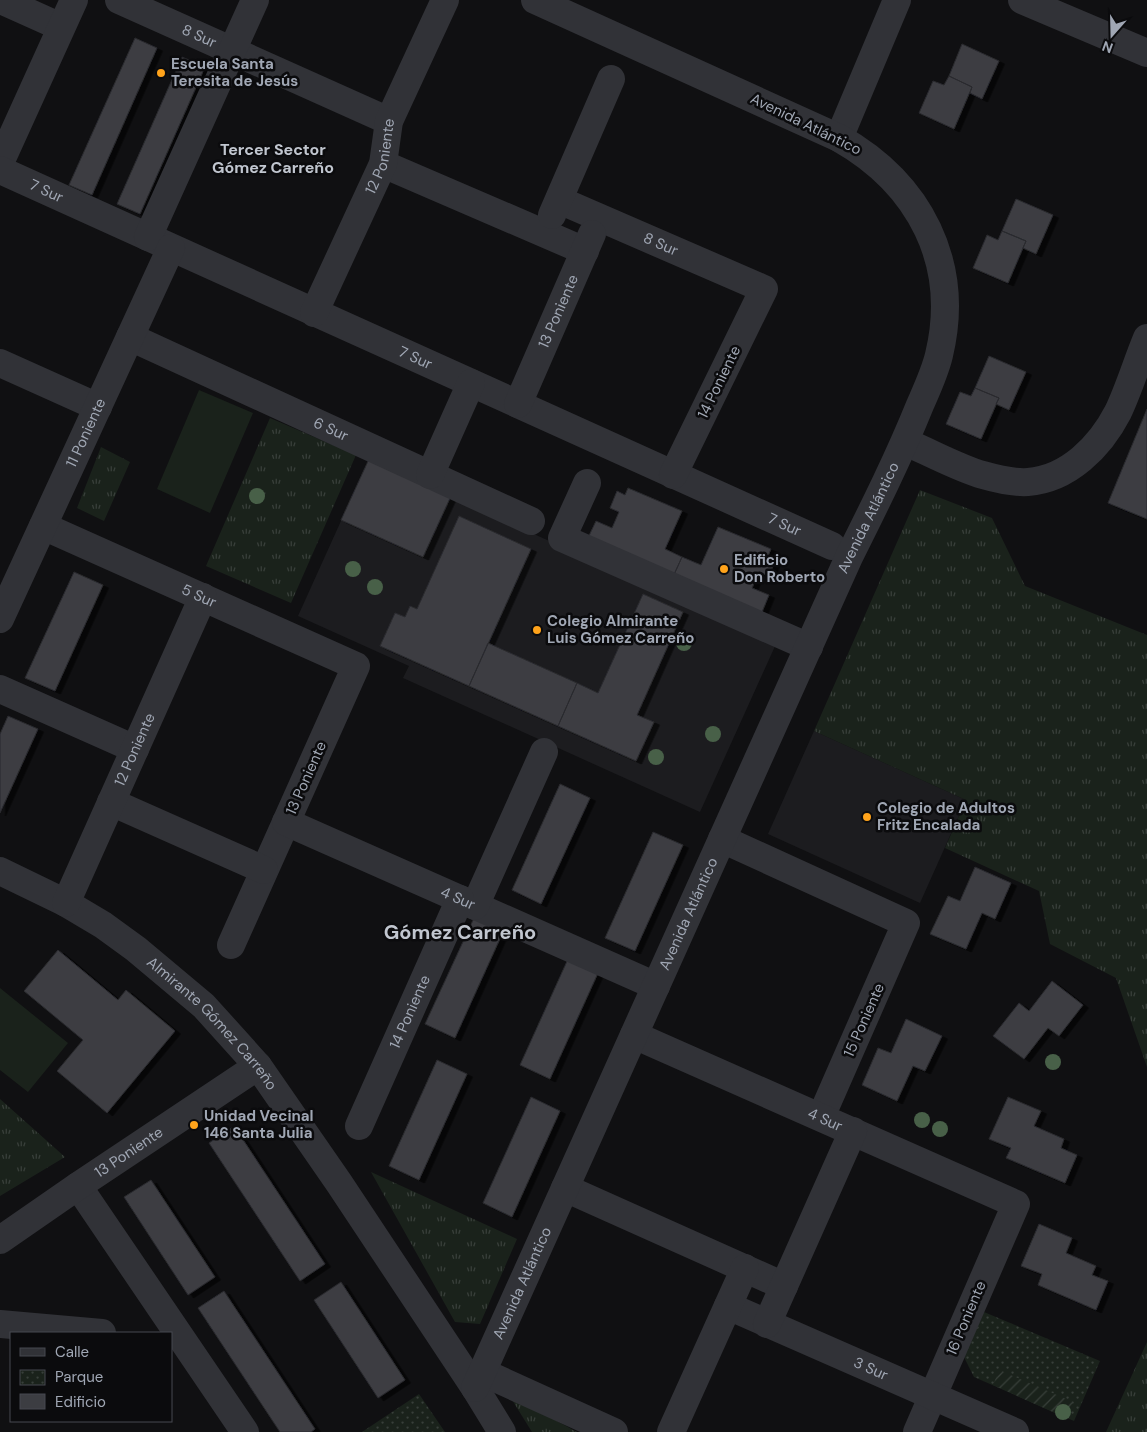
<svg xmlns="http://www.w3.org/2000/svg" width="1147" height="1432" viewBox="0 0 1147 1432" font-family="'DM Sans',sans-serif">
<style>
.built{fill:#1c1c1f}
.grass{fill:url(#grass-tufts)}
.park{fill:url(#park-dots)}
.garden{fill:url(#garden-furrows)}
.pitch{fill:#1a221b}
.building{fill:#3c3d42;stroke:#2a2a2e;filter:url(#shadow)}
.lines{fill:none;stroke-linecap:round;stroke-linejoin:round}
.minor{stroke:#313237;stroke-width:28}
.tree{fill:#486048}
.poi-dot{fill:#ffa31b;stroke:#0b0b0d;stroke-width:2}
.labels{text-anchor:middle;stroke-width:5;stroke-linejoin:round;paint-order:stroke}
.street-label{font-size:15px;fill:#a0a7b4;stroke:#0b0b0d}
.poi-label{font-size:15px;font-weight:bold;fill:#a0a7b4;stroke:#0b0b0d;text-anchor:start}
.neighbourhood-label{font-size:16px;font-weight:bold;fill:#c1c6cf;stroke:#0b0b0d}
.district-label{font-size:20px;font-weight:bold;fill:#c1c6cf;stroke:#0b0b0d}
</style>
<defs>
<pattern id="grass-tufts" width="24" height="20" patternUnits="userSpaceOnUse" patternTransform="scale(1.25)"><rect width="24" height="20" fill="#1a221b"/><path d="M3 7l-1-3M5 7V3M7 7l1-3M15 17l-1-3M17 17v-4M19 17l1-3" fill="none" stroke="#383f3a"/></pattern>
<pattern id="park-dots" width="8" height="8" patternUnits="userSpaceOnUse" patternTransform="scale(1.25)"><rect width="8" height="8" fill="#1a221b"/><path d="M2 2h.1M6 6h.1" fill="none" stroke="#383f3a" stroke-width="1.8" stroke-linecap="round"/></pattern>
<pattern id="garden-furrows" width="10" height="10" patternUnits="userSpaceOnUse" patternTransform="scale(1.25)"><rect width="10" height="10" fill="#1a221b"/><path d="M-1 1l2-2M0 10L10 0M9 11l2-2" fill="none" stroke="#383f3a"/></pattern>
<filter id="shadow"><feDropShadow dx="5.5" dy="3" stdDeviation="0" flood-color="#0009"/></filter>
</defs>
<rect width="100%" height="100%" fill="#101012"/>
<path class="built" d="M369,459L776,644L700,812L403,678L409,666L298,616Z
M814,731L966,800L920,903L768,834Z"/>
<path class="grass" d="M270,418L356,455L291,603L206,566Z
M101,447L130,462L104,521L77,508Z
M920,490L992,518L1025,586L1147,635V1067L1116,978L1050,944L1039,891L945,848L966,800L814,731Z
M0,1099L65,1157L0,1196Z
M371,1172L517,1239L480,1324L455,1322Z
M1147,1342V1432H1106Z
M509,1395L577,1432H532Z"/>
<path class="park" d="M984,1312L1100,1361L1074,1421L974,1377L964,1357Z
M419,1394L445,1432H362Z"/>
<path class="garden" d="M999,1370L1073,1402L1066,1418L993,1385Z"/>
<path class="pitch" d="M199,390L253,413L210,513L157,489Z
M0,988L68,1043L28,1092L0,1070Z"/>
<path class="building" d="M135,38L157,48L92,195L69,185Z
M962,44L999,61L982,99L970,93L972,87L949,76Z
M182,57L205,67L140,214L117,204Z
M949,76L972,87L954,129L919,113L933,81L944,85Z
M1016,199L1053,215L1036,254L1023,248L1026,241L1002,231Z
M1002,231L1026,241L1008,283L973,268L987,235L998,240Z
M989,356L1026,372L1009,410L996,404L999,398L975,388Z
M975,388L999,398L981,439L946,424L960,392L971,396Z
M1147,409V519L1108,503Z
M369,459L451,496L423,557L341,520Z
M628,488L682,511L665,549L682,557L672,579L586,542L596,521L612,528L619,512L610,508L617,491L625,495Z
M459,516L531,549L469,686L380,646L395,613L405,617L410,606L417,609Z
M718,527L771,549L768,556L776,559L769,576L759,572L752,588L769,595L760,617L672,579L682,557L701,565Z
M74,572L103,585L55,691L25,678Z
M643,594L683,612L637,715L654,722L636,761L558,726L577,683L598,693Z
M488,643L577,683L558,726L469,686Z
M8,716L38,729L0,813V734Z
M560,784L590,798L541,904L512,890Z
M653,832L683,845L635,951L605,938Z
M975,867L1011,883L995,919L982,913L966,949L930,934L948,896L960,901Z
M474,918L503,932L455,1038L425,1024Z
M58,950L118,1000L126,990L175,1031L107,1113L57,1071L83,1040L24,991Z
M568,959L598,973L550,1079L520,1065Z
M1052,981L1083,1005L1059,1036L1048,1028L1024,1059L993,1036L1019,1003L1029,1011Z
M906,1019L942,1036L925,1071L913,1066L897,1101L862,1085L878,1048L891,1053Z
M437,1060L467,1074L419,1180L389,1166Z
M531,1097L560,1111L512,1217L483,1203Z
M1008,1097L1041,1111L1034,1126L1064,1139L1061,1148L1077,1155L1065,1183L1006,1158L1011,1148L989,1139Z
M234,1126L325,1264L300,1281L209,1143Z
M151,1180L215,1277L188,1295L124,1197Z
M1039,1224L1072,1238L1066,1253L1096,1266L1092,1275L1108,1281L1096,1310L1038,1285L1042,1274L1021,1266Z
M341,1282L405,1380L378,1398L314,1300Z
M224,1291L315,1429L311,1432H280L198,1308Z"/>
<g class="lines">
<g class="minor">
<path d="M1,0L61,27"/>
<path id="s1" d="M119,0L389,121"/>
<path d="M1022,0L1147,53"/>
<path d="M839,138L897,0"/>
<path d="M0,163L74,0"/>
<path d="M383,164L585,251"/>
<path id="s2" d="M0,170L832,546"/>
<path id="s3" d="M559,200L764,289L673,475"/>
<path d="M552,215L611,79"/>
<path d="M148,237L255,0"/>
<path id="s4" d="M314,313L383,164L389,121L445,0"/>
<path id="s5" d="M130,337L531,521"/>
<path d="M0,363L98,407"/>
<path id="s6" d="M518,404L592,234"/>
<path d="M905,442C930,452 958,468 983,475C997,479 1013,483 1028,482C1068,479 1100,447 1118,412C1129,389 1137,362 1147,338"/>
<path d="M430,475L471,383"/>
<path d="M587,483L562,538L809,647"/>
<path id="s7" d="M43,526L356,666L231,945"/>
<path id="s8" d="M0,619L171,248"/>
<path d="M0,689L135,749"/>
<path d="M111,802L264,870"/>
<path id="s9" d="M286,822L656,986"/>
<path d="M722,839L906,923L821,1117"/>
<path id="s10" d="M0,871L66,903L103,925L136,949L204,1006L258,1066L339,1183L475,1388L502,1432"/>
<path id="s11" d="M66,903L203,597"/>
<path d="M475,906L544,752"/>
<path id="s12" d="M634,1035L1016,1204L917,1432"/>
<path id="s13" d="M359,1126L460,899"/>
<path d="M78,1186L245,1432"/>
<path d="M565,1188L784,1286"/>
<path id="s14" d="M0,1240L78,1186L258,1066"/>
<path id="s15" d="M728,1306L1015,1432"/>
<path d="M0,1324L102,1333"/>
<path d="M767,1324L853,1131"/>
<path d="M482,1372L614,1432"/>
<path id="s16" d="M475,1388L849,557C874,507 899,457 920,405C927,389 935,372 939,355C961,263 920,184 839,138L535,0"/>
<path d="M671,1432L745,1268"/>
</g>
</g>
<g class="tree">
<circle cx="257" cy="496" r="8"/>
<circle cx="353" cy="569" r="8"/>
<circle cx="375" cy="587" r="8"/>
<circle cx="684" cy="643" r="8"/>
<circle cx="713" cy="734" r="8"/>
<circle cx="656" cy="757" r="8"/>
<circle cx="1053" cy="1062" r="8"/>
<circle cx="922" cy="1120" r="8"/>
<circle cx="940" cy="1129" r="8"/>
<circle cx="1063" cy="1412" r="8"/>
</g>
<g class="poi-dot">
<circle cx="161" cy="73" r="5"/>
<circle cx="724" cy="569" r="5"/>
<circle cx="537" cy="630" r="5"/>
<circle cx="867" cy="817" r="5"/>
<circle cx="194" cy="1125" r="5"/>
</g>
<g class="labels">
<g class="street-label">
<text dy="5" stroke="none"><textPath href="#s1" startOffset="88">8 Sur</textPath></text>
<text transform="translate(806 124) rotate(26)" y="5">Avenida Atlántico</text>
<text dy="5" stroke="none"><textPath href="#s4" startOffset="171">12 Poniente</textPath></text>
<text dy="5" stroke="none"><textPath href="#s2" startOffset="51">7 Sur</textPath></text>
<text dy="5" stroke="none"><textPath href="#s3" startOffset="111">8 Sur</textPath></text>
<text dy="5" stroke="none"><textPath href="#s6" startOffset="101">13 Poniente</textPath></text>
<text dy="5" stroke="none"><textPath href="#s2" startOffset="456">7 Sur</textPath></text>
<text transform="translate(719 382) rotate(-64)" y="5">14 Poniente</text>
<text dy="5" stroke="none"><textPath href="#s5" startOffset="221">6 Sur</textPath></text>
<text dy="5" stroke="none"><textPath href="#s8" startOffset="205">11 Poniente</textPath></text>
<text dy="5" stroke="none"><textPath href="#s16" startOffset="955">Avenida Atlántico</textPath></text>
<text dy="5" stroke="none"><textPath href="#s2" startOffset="861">7 Sur</textPath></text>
<text dy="5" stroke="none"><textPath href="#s7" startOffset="171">5 Sur</textPath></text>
<text dy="5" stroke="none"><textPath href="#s11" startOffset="168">12 Poniente</textPath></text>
<text transform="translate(306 778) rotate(-66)" y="5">13 Poniente</text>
<text dy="5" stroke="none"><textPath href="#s9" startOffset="188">4 Sur</textPath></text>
<text dy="5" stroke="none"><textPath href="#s16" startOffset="520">Avenida Atlántico</textPath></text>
<text dy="5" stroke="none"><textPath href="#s13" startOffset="125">14 Poniente</textPath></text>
<text transform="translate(864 1020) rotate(-66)" y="5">15 Poniente</text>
<text dy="5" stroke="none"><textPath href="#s10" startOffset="264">Almirante Gómez Carreño</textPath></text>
<text dy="5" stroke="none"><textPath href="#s12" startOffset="209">4 Sur</textPath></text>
<text dy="5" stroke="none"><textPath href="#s14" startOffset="156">13 Poniente</textPath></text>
<text dy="5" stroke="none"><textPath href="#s16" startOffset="115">Avenida Atlántico</textPath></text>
<text transform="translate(966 1318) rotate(-67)" y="5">16 Poniente</text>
<text dy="5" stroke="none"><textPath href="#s15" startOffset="156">3 Sur</textPath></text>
</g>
<g class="poi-label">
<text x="171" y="69">Escuela Santa<tspan x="171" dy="17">Teresita de Jesús</tspan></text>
<text x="734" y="565">Edificio<tspan x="734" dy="17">Don Roberto</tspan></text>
<text x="547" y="626">Colegio Almirante<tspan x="547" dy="17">Luis Gómez Carreño</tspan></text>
<text x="877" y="813">Colegio de Adultos<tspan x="877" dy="17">Fritz Encalada</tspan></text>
<text x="204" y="1121">Unidad Vecinal<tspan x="204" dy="17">146 Santa Julia</tspan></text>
</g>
<g class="neighbourhood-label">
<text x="273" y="155">Tercer Sector<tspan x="273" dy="18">Gómez Carreño</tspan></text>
</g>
<g class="district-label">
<text x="460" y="939">Gómez Carreño</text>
</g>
</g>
<rect x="10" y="1332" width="162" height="90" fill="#0b0b0d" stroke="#474950"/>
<rect x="20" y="1348" width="25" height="8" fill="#313237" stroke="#474950"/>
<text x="55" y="1357" font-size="15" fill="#a0a7b4">Calle</text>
<rect x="20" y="1370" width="25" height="15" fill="url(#park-dots)" stroke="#474950"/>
<text x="55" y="1382" font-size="15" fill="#a0a7b4">Parque</text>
<rect x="20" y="1394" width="25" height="15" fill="#3c3d42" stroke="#474950"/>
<text x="55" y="1407" font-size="15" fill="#a0a7b4">Edificio</text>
<g transform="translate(1112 35) rotate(200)" stroke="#0b0b0d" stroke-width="4" paint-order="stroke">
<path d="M0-4L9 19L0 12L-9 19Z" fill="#a0a7b4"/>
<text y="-8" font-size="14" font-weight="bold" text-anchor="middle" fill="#a0a7b4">N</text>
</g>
</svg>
